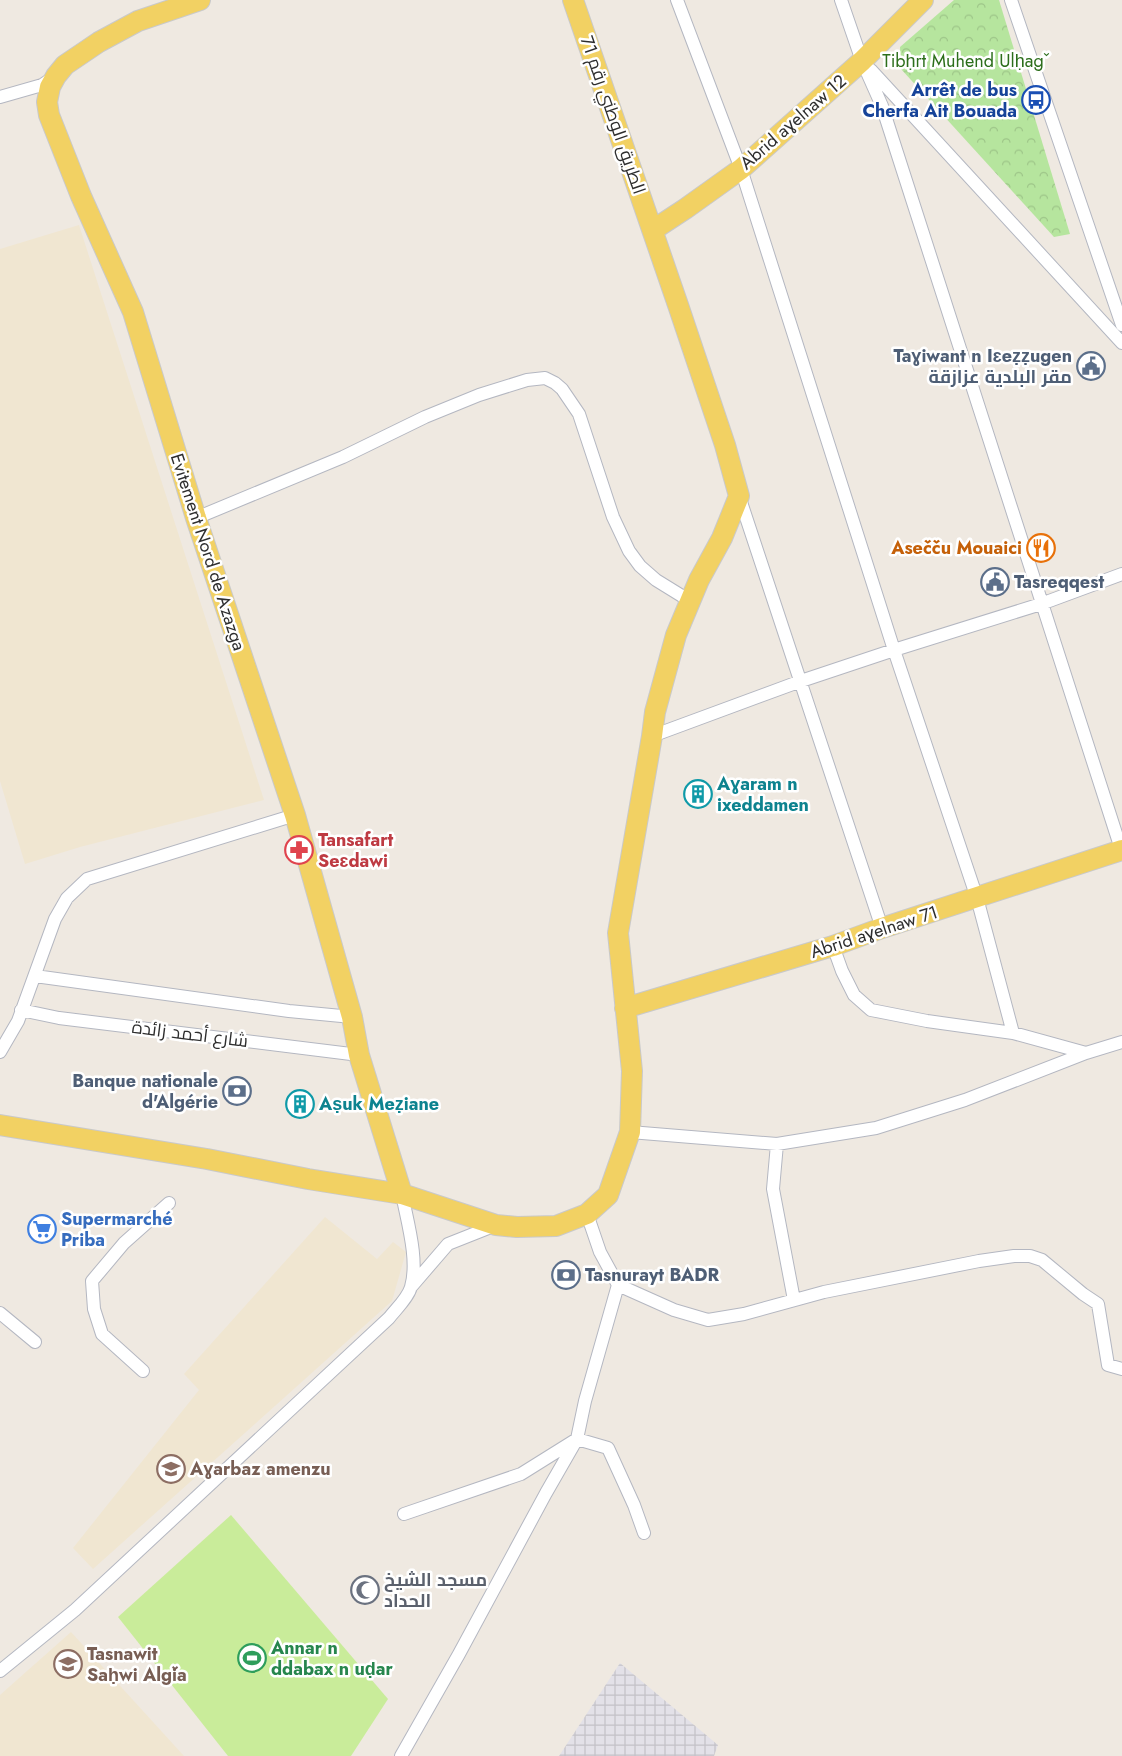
<svg xmlns="http://www.w3.org/2000/svg" width="1122" height="1756" viewBox="0 0 1122 1756" font-family="Jost,Cairo,sans-serif">
<style>
.industrial{fill:url(#industrial-grid)}
.education{fill:#f0e6d1}
.park{fill:url(#park-crowns)}
.pitch{fill:#c9ec9a}
.lines{fill:none;stroke-linecap:round;stroke-linejoin:round}
.street-casing{stroke:#b4b7c1;stroke-width:14}
.primary-casing{stroke:#c9c9c9;stroke-width:22}
.street{stroke:#fff;stroke-width:12}
.primary{stroke:#f2d163;stroke-width:20}
.labels{text-anchor:middle;stroke-width:5;stroke-linejoin:round;paint-order:stroke}
.park-label{font-size:18px;fill:#2c6e1b;stroke:#fff}
.transit-label{font-size:18px;font-weight:bold;fill:#164399;stroke:#fff;text-anchor:end}
.street-label{font-size:18px;fill:#2e2e2e;stroke:#fff}
.service-label{font-size:18px;font-weight:bold;fill:#4e5e75;stroke:#fff;text-anchor:end}
.food-label{font-size:18px;font-weight:bold;fill:#c56008;stroke:#fff;text-anchor:end}
.culture-label{font-size:18px;font-weight:bold;fill:#0d838f;stroke:#fff;text-anchor:start}
.health-label{font-size:18px;font-weight:bold;fill:#be3a42;stroke:#fff;text-anchor:start}
.shop-label{font-size:18px;font-weight:bold;fill:#366cbe;stroke:#fff;text-anchor:start}
.education-label{font-size:18px;font-weight:bold;fill:#785e54;stroke:#fff;text-anchor:start}
.worship-label{font-size:18px;font-weight:bold;fill:#5b616d;stroke:#fff;text-anchor:start}
.leisure-label{font-size:18px;font-weight:bold;fill:#27864d;stroke:#fff;text-anchor:start}
</style>
<defs>
<pattern id="industrial-grid" width="8" height="8" patternUnits="userSpaceOnUse" patternTransform="scale(1.25)"><rect width="8" height="8" fill="#e3e1e8"/><path d="M0 4h8M4 0v8" fill="none" stroke="#c3c1c7"/></pattern>
<pattern id="park-crowns" width="20" height="18" patternUnits="userSpaceOnUse" patternTransform="scale(1.25)"><rect width="20" height="18" fill="#b6e59e"/><path d="M2 6a3 3 0 1 1 6 0M12 15a3 3 0 1 1 6 0" fill="none" stroke="#9dc588"/></pattern>
</defs>
<rect width="100%" height="100%" fill="#efe9e1"/>
<path class="industrial" d="M620,1663L718,1745L714,1756H559Z"/>
<path class="education" d="M79,225L264,800L80,847L25,864L0,781V249Z
M325,1217L377,1259L393,1242L406,1252L392,1301L93,1569L73,1548L199,1390L184,1374Z
M71,1632L184,1756H0V1695Z"/>
<path class="park" d="M954,0H999L1070,234L1054,237L901,69L900,47Z"/>
<path class="pitch" d="M231,1515L388,1699L351,1756H228L118,1617Z"/>
<g class="lines">
<defs>
<path id="street" d="M677,0L741,169L894,650L977,898L1013,1033
M841,0L862,61L882,106L1122,852
M1011,0L1122,325
M871,70L1122,343
M0,97L42,85L54,77
M739,496L882,928
M196,518L343,457L425,417L479,395L527,380L545,378L555,383L562,389L579,414L613,517L629,551L640,566L656,580L690,601
M652,736L801,681L894,650L1041,604L1122,574
M833,946L842,971L854,995L871,1010L927,1021L1013,1033L1086,1053
M35,976L289,1011L352,1017
M21,1010L59,1018L359,1055
M0,1052L18,1021L55,919L67,898L87,879L295,815
M630,1132L777,1144L876,1128L965,1100L1086,1053L1122,1042
M777,1144L773,1189L794,1300
M587,1214L600,1252L618,1285L674,1310L708,1320L744,1314L824,1292L979,1261L1014,1256H1030L1042,1260L1083,1294L1098,1304L1108,1365L1122,1369
M411,1287L448,1244L496,1225
M0,1313L35,1342
M143,1371L102,1334L94,1309L92,1281L124,1243L169,1203
M404,1514L521,1474L577,1439L608,1448L634,1505L644,1533
M0,1671L75,1610L389,1318C396,1309 408,1298 411,1287C419,1260 407,1221 402,1194
M401,1756L459,1654L546,1493L577,1439L585,1401L618,1285"/>
<path id="primary" d="M200,0L138,21L99,42L65,65L56,76L50,87L47,102L49,115L81,196L133,312L196,518L295,815L352,1017L359,1055L402,1194
M653,230L685,209L741,169L862,61L923,0
M625,1008L833,946L882,928L1122,850
M0,1125L207,1159L308,1179L402,1194L496,1225L517,1227L556,1226L587,1214L608,1195L630,1132L632,1071L618,933L652,736L655,712L676,635L699,580L722,538L739,496L725,445L678,305L573,0"/>
</defs>
<use href="#street" class="street-casing"/>
<use href="#primary" class="primary-casing"/>
<use href="#street" class="street"/>
<use href="#primary" class="primary"/>
</g>
<defs>
<symbol id="bus-ring" viewBox="-11 -11 22 22"><circle r="9.5" fill="#fff" stroke="#1a4fb4" stroke-width="1.5"/><path d="M-5-6H5V4H4V6H2V4H-2V6H-4V4H-5ZM-3.5-4V0h7V-4ZM-3.5 1.2v1.5H-2V1.2ZM2 1.2v1.5H3.5V1.2Z" fill="#1a4fb4"/></symbol>
<symbol id="civic-ring" viewBox="-11 -11 22 22"><circle r="9.5" fill="#fff" stroke="#5c6f8a" stroke-width="1.5"/><path d="M-.6-6.5H3V-4.5H.6V-3L4-1V1h2V6H-6V1h2V-1L-.6-3ZM-1.2 2.5V6h2.4V2.5Z" fill="#5c6f8a"/></symbol>
<symbol id="restaurant-ring" viewBox="-11 -11 22 22"><circle r="9.5" fill="#fff" stroke="#e8710a" stroke-width="1.5"/><path d="M-5-6h1v4h1v-4h1v4h1v-4h1v5L-1.5 .5V6h-2V.5L-5-1ZM5-6V6H3V1.5H1.5Q1.5-4 5-6Z" fill="#e8710a"/></symbol>
<symbol id="building-ring" viewBox="-11 -11 22 22"><circle r="9.5" fill="#fff" stroke="#0f9aa8" stroke-width="1.5"/><path d="M-4-6H4V6H1V3H-1V6H-4ZM-2.5-4.3h1.7v1.8h-1.7ZM.8-4.3h1.7v1.8H.8ZM-2.5-1h1.7V.8h-1.7ZM.8-1h1.7V.8H.8Z" fill="#0f9aa8"/></symbol>
<symbol id="pharmacy-ring" viewBox="-11 -11 22 22"><circle r="9.5" fill="#fff" stroke="#e0444e" stroke-width="1.5"/><path d="M-2-6h4v4h4v4h-4v4h-4v-4h-4v-4h4Z" fill="#e0444e"/></symbol>
<symbol id="bank-ring" viewBox="-11 -11 22 22"><circle r="9.5" fill="#fff" stroke="#5c6f8a" stroke-width="1.5"/><path d="M-6-4H6V4H-6ZM0-2.3a2.3 2.3 0 1 0 0 4.6a2.3 2.3 0 1 0 0-4.6Z" fill="#5c6f8a"/></symbol>
<symbol id="supermarket-ring" viewBox="-11 -11 22 22"><circle r="9.5" fill="#fff" stroke="#3f7fe0" stroke-width="1.5"/><path d="M-6-5.5h2.5l.6 2H6L4.5 2H-2.5L-4.4-4H-6ZM-1.5 3.2a1.3 1.3 0 1 0 .1 0ZM3 3.2a1.3 1.3 0 1 0 .1 0Z" fill="#3f7fe0"/></symbol>
<symbol id="school-ring" viewBox="-11 -11 22 22"><circle r="9.5" fill="#fff" stroke="#8d6e63" stroke-width="1.5"/><path d="M0-5L7-2L0 1L-7-2ZM-4 1L0 2.5L4 1V4Q0 6-4 4Z" fill="#8d6e63"/></symbol>
<symbol id="mosque-ring" viewBox="-11 -11 22 22"><circle r="9.5" fill="#fff" stroke="#6b7280" stroke-width="1.5"/><path d="M3.5-4.9A6 6 0 1 0 3.5 4.9A5 5 0 1 1 3.5-4.9Z" fill="#6b7280"/></symbol>
<symbol id="stadium-ring" viewBox="-11 -11 22 22"><circle r="9.5" fill="#fff" stroke="#2e9e5b" stroke-width="1.5"/><path d="M0-5a6.5 5 0 1 0 0 10a6.5 5 0 1 0 0-10ZM-3.5-1.8h7v3.6h-7Z" fill="#2e9e5b"/></symbol>
<symbol id="university-ring" viewBox="-11 -11 22 22"><circle r="9.5" fill="#fff" stroke="#8d6e63" stroke-width="1.5"/><path d="M0-5L7-2L0 1L-7-2ZM-4 1L0 2.5L4 1V4Q0 6-4 4Z" fill="#8d6e63"/></symbol>
</defs>
<g fill-rule="evenodd">
<use href="#bus-ring" x="1020" y="84" width="32" height="32"/>
<use href="#civic-ring" x="1075" y="350" width="32" height="32"/>
<use href="#restaurant-ring" x="1025" y="532" width="32" height="32"/>
<use href="#civic-ring" x="979" y="566" width="32" height="32"/>
<use href="#building-ring" x="682" y="778" width="32" height="32"/>
<use href="#pharmacy-ring" x="283" y="834" width="32" height="32"/>
<use href="#bank-ring" x="221" y="1075" width="32" height="32"/>
<use href="#building-ring" x="284" y="1088" width="32" height="32"/>
<use href="#supermarket-ring" x="26" y="1213" width="32" height="32"/>
<use href="#bank-ring" x="550" y="1259" width="32" height="32"/>
<use href="#school-ring" x="155" y="1453" width="32" height="32"/>
<use href="#mosque-ring" x="349" y="1574" width="32" height="32"/>
<use href="#stadium-ring" x="236" y="1642" width="32" height="32"/>
<use href="#university-ring" x="52" y="1648" width="32" height="32"/>
</g>
<g class="labels">
<g class="park-label">
<text x="963" y="67">Tibḥrt Muhend Ulḥaǧ</text>
</g>
<g class="transit-label">
<text x="1017" y="96">Arrêt de bus<tspan x="1017" dy="21">Cherfa Ait Bouada</tspan></text>
</g>
<g class="street-label">
<text transform="translate(613 115) rotate(71)" y="6">الطريق الوطني رقم 71</text>
<text transform="translate(793 122) rotate(-41)" y="6">Abrid aɣelnaw 12</text>
<text transform="translate(208 552) rotate(72)" y="6">Evitement Nord de Azazga</text>
<text transform="translate(874 932) rotate(-18)" y="6">Abrid aɣelnaw 71</text>
<text transform="translate(190 1034) rotate(7)" y="6">شارع أحمد زائدة</text>
</g>
<g class="service-label">
<text x="1072" y="362">Taɣiwant n Iɛeẓẓugen<tspan x="1072" dy="21">مقر البلدية عزازقة</tspan></text>
<text x="1014" y="588" text-anchor="start">Tasreqqest</text>
<text x="218" y="1087">Banque nationale<tspan x="218" dy="21">d'Algérie</tspan></text>
<text x="585" y="1281" text-anchor="start">Tasnurayt BADR</text>
</g>
<g class="food-label">
<text x="1022" y="554">Asečču Mouaici</text>
</g>
<g class="culture-label">
<text x="717" y="790">Aɣaram n<tspan x="717" dy="21">ixeddamen</tspan></text>
<text x="319" y="1110">Aṣuk Meẓiane</text>
</g>
<g class="health-label">
<text x="318" y="846">Tansafart<tspan x="318" dy="21">Seɛdawi</tspan></text>
</g>
<g class="shop-label">
<text x="61" y="1225">Supermarché<tspan x="61" dy="21">Priba</tspan></text>
</g>
<g class="education-label">
<text x="190" y="1475">Aɣarbaz amenzu</text>
<text x="87" y="1660">Tasnawit<tspan x="87" dy="21">Saḥwi Alǧia</tspan></text>
</g>
<g class="worship-label">
<text x="384" y="1586">مسجد الشيخ<tspan x="384" dy="21">الحداد</tspan></text>
</g>
<g class="leisure-label">
<text x="271" y="1654">Annar n<tspan x="271" dy="21">ddabax n uḍar</tspan></text>
</g>
</g>
</svg>
